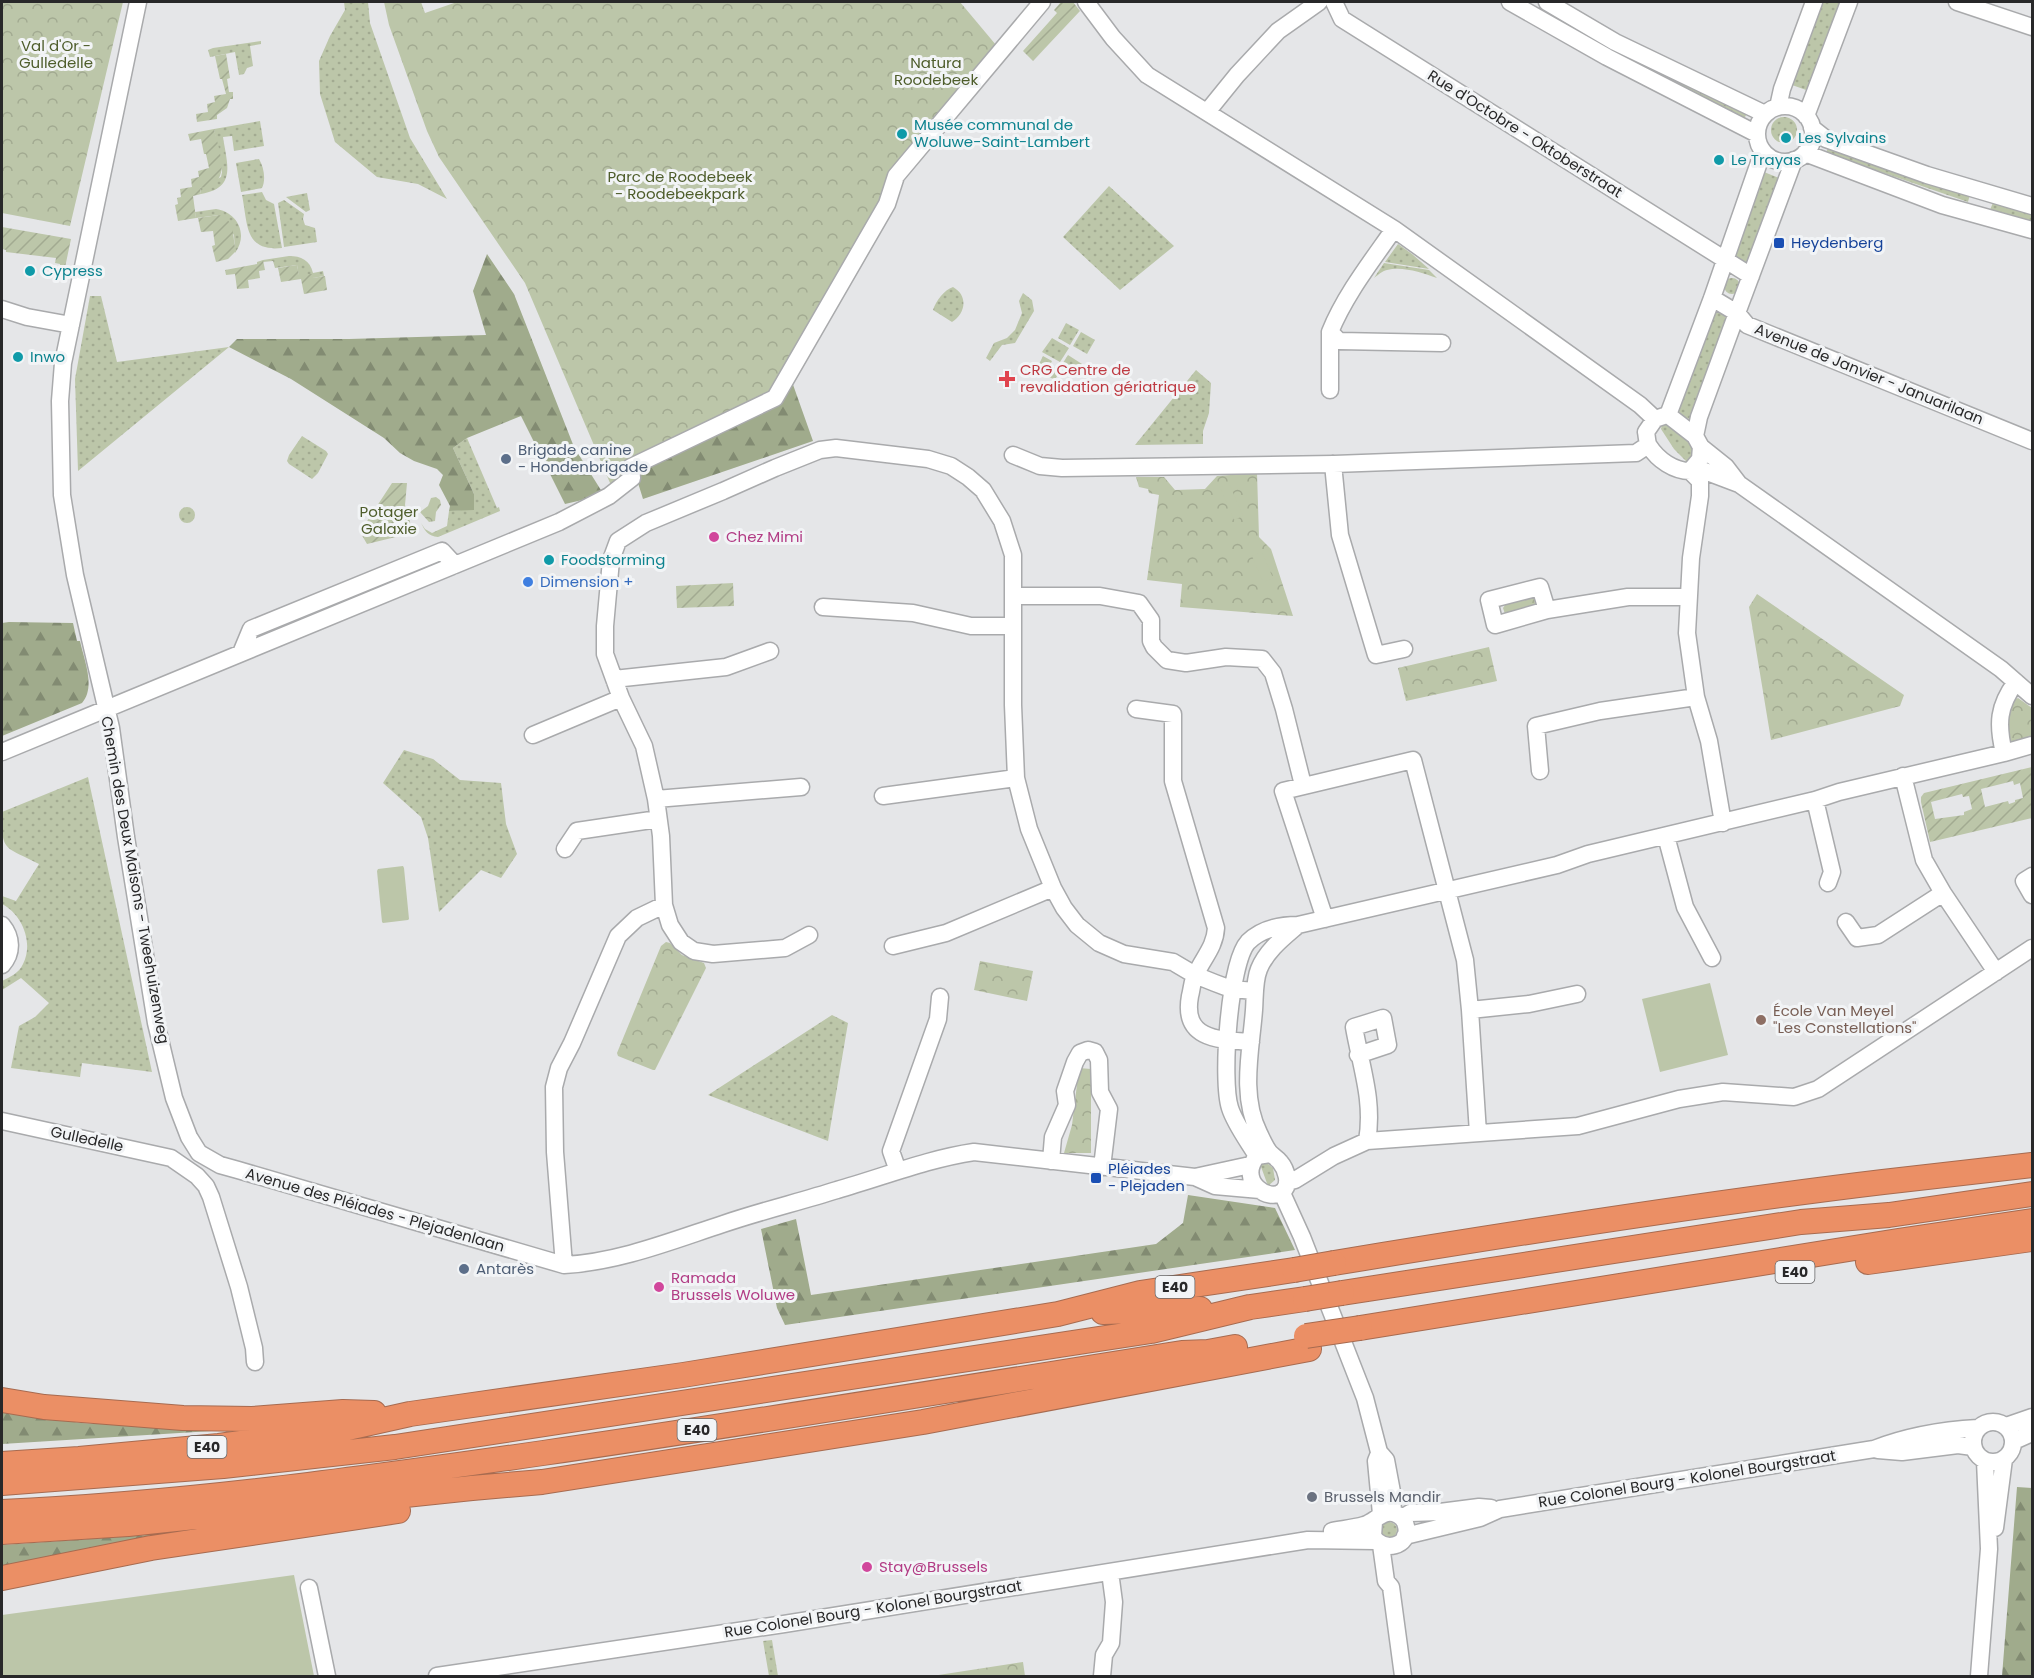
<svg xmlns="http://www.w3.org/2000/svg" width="2034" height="1678" viewBox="0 0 2034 1678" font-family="Poppins,sans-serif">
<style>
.grass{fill:url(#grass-dots)}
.forest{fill:url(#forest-firs)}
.park{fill:url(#park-crowns)}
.garden{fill:url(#garden-furrows);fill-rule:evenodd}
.pitch{fill:#bcc6a9}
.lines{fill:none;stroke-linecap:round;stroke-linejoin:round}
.minor-casing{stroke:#a9aaac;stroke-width:19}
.highway-casing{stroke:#a76b50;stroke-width:26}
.minor{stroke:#fff;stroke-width:16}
.highway{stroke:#eb8f65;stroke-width:24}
.highway-bridge-casing{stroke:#a76b50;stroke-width:26;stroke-linecap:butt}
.highway-bridge{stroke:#eb8f65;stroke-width:24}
.culture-dot{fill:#0f9aa8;stroke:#f2f4f6;stroke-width:2}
.transit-dot{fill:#1a4fb4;stroke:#f2f4f6;stroke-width:2}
.health-dot{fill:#e0444e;stroke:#f2f4f6;stroke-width:2}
.service-dot{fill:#5c6f8a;stroke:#f2f4f6;stroke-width:2}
.hotel-dot{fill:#d1479c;stroke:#f2f4f6;stroke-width:2}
.shop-dot{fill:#3f7fe0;stroke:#f2f4f6;stroke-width:2}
.education-dot{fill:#8d6e63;stroke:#f2f4f6;stroke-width:2}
.worship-dot{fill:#6b7280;stroke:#f2f4f6;stroke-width:2}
.labels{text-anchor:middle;stroke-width:6;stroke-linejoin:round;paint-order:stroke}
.shield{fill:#f2f4f6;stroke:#656566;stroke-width:1.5}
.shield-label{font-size:14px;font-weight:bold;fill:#282829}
.park-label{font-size:15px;fill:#4e5d2b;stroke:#f2f4f6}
.culture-label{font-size:15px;fill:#0d838f;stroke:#f2f4f6;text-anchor:start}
.street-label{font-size:15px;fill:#282829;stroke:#f2f4f6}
.transit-label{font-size:15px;fill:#164399;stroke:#f2f4f6;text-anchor:start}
.health-label{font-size:15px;fill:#be3a42;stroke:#f2f4f6;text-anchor:start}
.service-label{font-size:15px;fill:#4e5e75;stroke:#f2f4f6;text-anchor:start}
.hotel-label{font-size:15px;fill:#b23c85;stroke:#f2f4f6;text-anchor:start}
.shop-label{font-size:15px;fill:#366cbe;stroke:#f2f4f6;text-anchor:start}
.education-label{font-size:15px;fill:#785e54;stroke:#f2f4f6;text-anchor:start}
.worship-label{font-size:15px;fill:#5b616d;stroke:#f2f4f6;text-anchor:start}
</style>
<defs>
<pattern id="grass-dots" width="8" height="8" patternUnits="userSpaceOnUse" patternTransform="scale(1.5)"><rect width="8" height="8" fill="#bcc6a9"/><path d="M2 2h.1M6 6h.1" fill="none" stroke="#a2aa91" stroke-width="1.8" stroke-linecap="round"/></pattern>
<pattern id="forest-firs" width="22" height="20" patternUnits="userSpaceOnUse" patternTransform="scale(1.5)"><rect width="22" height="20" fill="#a0ab8c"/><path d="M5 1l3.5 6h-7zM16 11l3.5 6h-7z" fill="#828b72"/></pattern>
<pattern id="park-crowns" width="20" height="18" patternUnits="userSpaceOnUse" patternTransform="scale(1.5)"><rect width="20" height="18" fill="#bcc6a9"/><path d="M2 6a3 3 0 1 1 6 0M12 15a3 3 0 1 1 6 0" fill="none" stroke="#a2aa91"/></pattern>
<pattern id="garden-furrows" width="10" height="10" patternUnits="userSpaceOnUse" patternTransform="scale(1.5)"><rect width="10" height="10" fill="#bcc6a9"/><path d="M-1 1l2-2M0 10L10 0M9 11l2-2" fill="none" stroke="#a2aa91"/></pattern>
</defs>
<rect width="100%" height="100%" fill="#e5e6e8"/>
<path class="grass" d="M344,2H368L370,23L410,138L447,199L418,184L377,177L335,142L320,94L319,61L330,36L345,10Z
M1823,2H1841L1809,91L1792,85Z
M261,41V44L250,46L253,66L247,68L244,74L239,75L235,52L210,57L208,50L213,48Z
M1624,50L1747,113L1742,123L1621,59Z
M1771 130a13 13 0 1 1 26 0a13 13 0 1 1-26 0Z
M260,121L264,146L234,151L232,136L223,137C227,164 237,188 201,194L200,188L221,177L222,172L214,129Z
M1829,144L1970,194L1968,202L1826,153Z
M259,159C264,167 266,180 262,188L241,192L236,163Z
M1764,172L1779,178L1747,267L1731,261Z
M1109,186L1174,246L1120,290L1063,237Z
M262,192L266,200L274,204L282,248C244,252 248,224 242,195Z
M307,193L310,210L306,212L286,197Z
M284,200L304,214L303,219L305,225L315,228L317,242L284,247L278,203Z
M1994,200L2032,211V223L1990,210Z
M216,209C237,212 249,234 235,253L234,235L219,215L196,218L195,212Z
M1398,244L1412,254L1429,269L1385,262Z
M289,256C301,256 310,260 313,273L323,271L324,276L313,278L299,276L297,265L275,268L273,261L263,262V260Z
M1384,263L1429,270L1437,278C1422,273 1403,266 1387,270C1382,271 1378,275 1374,278Z
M1724 286a8 8 0 1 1 16 0a8 8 0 1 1-16 0Z
M953,287C969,296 965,314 952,322L933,310C936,301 944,290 953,287Z
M1023,293L1032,300L1034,311L1015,343L1002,345L990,361L986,358L994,343L1007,338L1015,330L1022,313L1019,301Z
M90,296H101L117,362L229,347L78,471L75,379Z
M1717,310L1730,317L1690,419L1684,418L1678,410L1714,312Z
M1066,323L1079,330L1070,345L1058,338Z
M1081,332L1095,340L1087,354L1073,346Z
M1052,338L1069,348L1060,362L1042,352Z
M1068,355L1082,364L1075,374L1061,366Z
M1043,356L1052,361L1050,365L1060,370L1055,380L1036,370Z
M1196,370L1211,383L1209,413L1203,431V444L1135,445Z
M1662,424H1668L1688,437L1696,456L1688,463L1674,449L1661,429Z
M302,436L326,451L328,454L318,473L312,479L289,464L287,461L289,455Z
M467,438L497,508L499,507L500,511L438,537C428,536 425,531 421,523L425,529L432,533L447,526L449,511L474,509V494L453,448Z
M179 515a8 8 0 1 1 16 0a8 8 0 1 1-16 0Z
M404,750L433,759L460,780L501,783L506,824L517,854L501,878L481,870L439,912L428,838L421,817L383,783Z
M88,777L152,1072L82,1063L80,1077L11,1068L19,1026L35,1017L49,1003L21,978L2,990V981C10,977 19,973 23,964C34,943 22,914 2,904V896L16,901L39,864C5,846 1,853 2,812Z
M832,1015L848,1023L828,1141L708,1095Z
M1262,1163H1267L1273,1168L1275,1180L1268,1186L1260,1164Z
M1381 1530a8 8 0 1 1 16 0a8 8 0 1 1-16 0Z
M772,1640L778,1676H769L763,1641Z"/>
<path class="forest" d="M487,254L514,294L574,447L604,495L565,504L521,416L467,438L453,448L474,494V510L449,511L450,506L439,485L443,475L437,469L414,461L400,453L384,438L291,379L229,347L237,339H349L486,335L473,291Z
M791,379L813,441L643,499L634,470Z
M9,622L73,623L77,641H80C84,660 96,687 82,703L2,736V623Z
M1188,1195L1275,1208L1295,1250L785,1325L777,1308L761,1229L796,1219L811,1295L1156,1244L1183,1223Z
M2,1411L81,1423L174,1427L261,1428L2,1444Z
M2017,1487L2032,1488V1676H2002Z
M218,1530L2,1569V1545Z"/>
<path class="park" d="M2,2H123L70,226L2,213Z
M384,2H421L425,13L457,2H960L996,45L914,141L882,202L772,393L629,466L613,490L525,283L439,157L427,131L389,25Z
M1257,473L1259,537L1271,549L1293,616L1180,607L1182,584L1147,580L1159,495L1149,493L1148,489L1139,487L1136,477H1164L1175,490L1205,489L1217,476Z
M436,497L440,500L441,505L436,512L435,521L429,522L420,512L428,506L431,498Z
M1757,594L1904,695L1900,706L1771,740L1749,607Z
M1533,596L1536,601L1534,609L1505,614L1503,608L1508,601Z
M1489,647L1497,681L1406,701L1398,668Z
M2018,698L2032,708V741L2018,744L2010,742C2008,739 2006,736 2005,733C2003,722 2008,702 2018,698Z
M666,942L670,943L682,955L704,963L706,968L655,1070H653L618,1056L617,1053L661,946Z
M980,961L1033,971L1027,1001L974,990Z
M1079,1068L1091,1069V1153H1064L1072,1125Z
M1023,1662L1025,1676H932Z"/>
<path class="garden" d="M1061,2H1073L1080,11L1033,61L1023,51L1057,13L1054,10Z
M226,54L230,78L227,79L229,92H233V99H230L227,108L217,115V119L197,122L196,114L208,112L207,104L215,102L214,96L226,94L222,79H220L215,56Z
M214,129C219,151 234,185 200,188L201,194L193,196L196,218L178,221L175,205L178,204L177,198L181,197L180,189L192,187L191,179L199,177L198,171L209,168L206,154H204L201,139L190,141L188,134Z
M219,215C236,220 232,236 236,251L228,259L216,262L212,246L215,245L213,231L201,232L198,218Z
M2,227L71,239L63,277H59L60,264L55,263L56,258L6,252V250L2,249Z
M263,260L265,270L259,271L260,278L248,280L249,288L237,289L235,274L226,275L225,270L257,264V262Z
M297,265L299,275L312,274L313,278L325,276L327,290L304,294L301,279L281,282L278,268Z
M392,483H407L405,505L412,529L408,534L367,544L360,532Z
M733,583L734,606L677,608L676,586Z
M2032,767V818L1930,842L1921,802V797L1924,793ZM2013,781L2014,785L2020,783L2023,798L2015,800V802L2009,804L2008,801L1985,807L1981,789ZM1962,794L1963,797L1969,796L1972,809L1964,812V815L1935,819L1931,802Z"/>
<path class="pitch" d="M1229,483L1243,516L1234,520L1220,487Z
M1262,552L1273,578L1263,582L1252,556Z
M403,866L404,868L409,919L408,920L383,923L382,922L377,871L378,869Z
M1710,983L1728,1055L1660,1072L1642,999Z
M294,1575L314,1676H2V1615Z"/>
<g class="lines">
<defs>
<path id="minor" d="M138,2L63,363L60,401L62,495L75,575L111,728L126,837L156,1023L174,1098L189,1137L199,1153L220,1165L238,1170L564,1265C619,1262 671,1241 723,1224C761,1211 799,1202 837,1190C883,1177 927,1159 974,1152L1195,1177L1215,1186L1260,1190
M1086,2L1113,38L1147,75L1394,229L1640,405L1655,419
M1334,2L1342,19L1751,276
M1510,2L1607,57L1757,134
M1547,2L1615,42L1765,114
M1957,2L2032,27
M1757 134a28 28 0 1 1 56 0a28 28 0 1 1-56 0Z
M1778,107L1782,89L1814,2
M1207,112L1237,75L1278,31L1319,2
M1806,116L1849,2
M1812,128L1826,139L1927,175L2032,206
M1805,153L1942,205L2032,230
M1394,229C1371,262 1345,295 1330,332L1339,341L1442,343
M1712,298L1737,313L1747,325L2032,441
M2,309L27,317L71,325
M1330,332V390
M1668,415L1712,298L1763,151
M1668,415L1695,436L1701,447L1726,467L1739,484
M1664,416L1655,419L1646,432C1647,437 1647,443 1649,446C1658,460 1674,471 1690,471L1700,459L1701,447
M1695,436L1699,417L1737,313L1794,160
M1013,455L1040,466L1062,468L1334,464L1636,453L1648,445
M1333,464L1340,535L1376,655L1404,649
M1694,467L1739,484L2001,669L2032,696
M1690,471L1700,481V496L1691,558L1687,633L1696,697L1709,741L1723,823
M1013,596H1100L1139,603L1151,620V641L1154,647L1167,660L1186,663L1226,657L1262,659L1273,673L1284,709L1303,785
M823,607L913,613L971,626H1013
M1547,610L1495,625L1489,600L1540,587L1547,610L1628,597H1688
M241,653L251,629L442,551L455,565
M614,679L726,667L770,651
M2016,682C1998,706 1997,724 2004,753L2032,745
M1136,709L1173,714V781L1216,928C1215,947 1203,958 1196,974C1192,980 1192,989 1190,996C1182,1040 1219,1040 1251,1042
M533,735L621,698
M2,752L559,522L609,496L632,478L631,467L775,398L887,204L896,176L1042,2
M1540,771L1536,726L1600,711L1696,697
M1903,776L1924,860L1943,893L1996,972
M883,796L1016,778
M656,799L801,787
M1815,800L1832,872L1828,883
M1666,836L1685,907L1712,958
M565,849L577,831L658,819
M2032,876L2024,881L2032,895
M1325,919L1283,791L1413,760L1465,960L1470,1010L1478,1133
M1846,922L1857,938L1878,935L1943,893
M2,925C12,937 13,953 2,965
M809,935L785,948L713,954L694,951L681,942L670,925L664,905L661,836L656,799L644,746L621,698L605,654V626L611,560L618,541L646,523L723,491L775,468L820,450L836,448L928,459L951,466L968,477L983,490L1002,521L1013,555V705L1016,778L1029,829L1053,888L1064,908L1077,925L1099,943L1124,954L1173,962L1195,975L1215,983L1231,989L1255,991
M893,946L946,933L1053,888
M1470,1010L1529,1004L1577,994
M1358,1055L1388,1045L1383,1018L1354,1027C1361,1067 1374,1101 1367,1141
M2,1121L171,1158L197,1176L206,1186L211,1197L239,1287L254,1348L255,1362
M1270,1154L1257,1156C1237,1181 1269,1204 1283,1191C1291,1184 1286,1169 1280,1162C1277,1158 1273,1156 1270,1153C1265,1147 1262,1139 1259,1133C1240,1095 1251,1050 1254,1010C1255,997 1254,981 1259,969C1267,950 1283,938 1298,925
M1257,1156C1248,1141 1235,1124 1230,1108C1221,1081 1229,963 1248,942C1262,928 1280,925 1298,925L1557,865L1588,854L1815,800L1839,792L2004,753
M1051,1161L1053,1137L1067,1105L1065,1091L1075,1062L1080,1053L1088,1050L1095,1052L1099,1060L1100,1092L1109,1109L1102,1167
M898,1171L891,1151L938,1019L940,997
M1195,1177L1250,1165
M1287,1182L1295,1180L1334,1156L1367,1141L1578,1126L1679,1099L1723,1092L1794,1097L1818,1089L2032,948
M1282,1193L1302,1237L1365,1398L1379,1452L1386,1460L1392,1492L1393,1513
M564,1265L555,1152L554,1087L559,1068L572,1043L618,936L637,918L664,905
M1973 1442a20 20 0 1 1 40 0a20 20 0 1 1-40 0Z
M2006,1426L2032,1417
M2014,1441L2032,1433
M1878,1450L1902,1452L1958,1445L1973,1447
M1378,1456L1376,1461L1381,1514
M1402,1518L1410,1513L1440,1512L1479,1507L1491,1508
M1995,1528L2004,1459
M1332,1531C1342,1529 1354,1528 1364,1525C1376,1522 1384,1507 1398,1515C1402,1517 1405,1521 1406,1526C1411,1547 1382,1553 1373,1536L1374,1522
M1405,1536L1480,1518L1500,1509L1874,1449C1907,1436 1942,1430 1978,1428
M1381,1545L1386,1581L1391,1587L1403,1676
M309,1588L327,1676
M437,1676L784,1624L1308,1540L1375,1541
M1102,1676L1104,1655L1111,1643L1114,1602L1110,1572
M1979,1676L1989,1549L1985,1461"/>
<path id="highway" d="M1868,1262L2032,1239
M1334,1263C1516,1233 1699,1204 1883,1182C1933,1176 1983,1171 2032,1165
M1342,1293L1801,1222L1889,1215L2032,1194
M1103,1312L1200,1309
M1360,1328L1898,1241L2032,1221
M2,1400L44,1407L183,1418L252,1419L343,1412L374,1413
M2,1464L79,1459L219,1446L343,1429L410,1414L683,1375L1058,1314L1140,1293L1294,1270
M2,1483L223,1466L395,1447L1151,1331L1250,1307L1305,1299
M2,1512C183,1504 363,1479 543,1453C756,1422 969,1387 1182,1353L1208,1352L1235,1347
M2,1532L128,1524L472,1488L542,1482L923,1422L1309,1349
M2,1578L151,1548L398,1511"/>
</defs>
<use href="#minor" class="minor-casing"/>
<use href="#highway" class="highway-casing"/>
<use href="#minor" class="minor"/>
<use href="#highway" class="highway"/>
<defs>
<path id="highway-bridge" d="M1294,1270L1334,1263
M1305,1299L1342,1293
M1306,1336L1360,1328"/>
</defs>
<use href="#highway-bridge" class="highway-bridge-casing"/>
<use href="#highway-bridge" class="highway-bridge"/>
</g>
<g class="culture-dot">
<circle cx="902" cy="134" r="6"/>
<circle cx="1786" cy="138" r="6"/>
<circle cx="1719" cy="160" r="6"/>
<circle cx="30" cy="271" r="6"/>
<circle cx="18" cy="357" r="6"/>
<circle cx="549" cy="560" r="6"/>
</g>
<g class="transit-dot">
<rect x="1773" y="237" width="12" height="12" rx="3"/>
<rect x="1090" y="1172" width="12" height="12" rx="3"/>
</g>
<path class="health-dot" d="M1004 370h6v6h6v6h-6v6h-6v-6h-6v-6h6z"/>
<g class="service-dot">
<circle cx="506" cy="459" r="6"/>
<circle cx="464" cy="1269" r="6"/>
</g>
<g class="hotel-dot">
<circle cx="714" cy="537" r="6"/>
<circle cx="659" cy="1287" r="6"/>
<circle cx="867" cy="1567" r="6"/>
</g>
<circle class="shop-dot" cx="528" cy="582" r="6"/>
<circle class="education-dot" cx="1761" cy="1020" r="6"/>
<circle class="worship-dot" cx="1312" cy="1497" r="6"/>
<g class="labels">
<g class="shield">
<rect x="1775.5" y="1261" width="39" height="22" rx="4.5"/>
<rect x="1155.5" y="1276" width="39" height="22" rx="4.5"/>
<rect x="677.5" y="1419" width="39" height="22" rx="4.5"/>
<rect x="187.5" y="1436" width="39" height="22" rx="4.5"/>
</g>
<g class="shield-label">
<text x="1795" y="1277">E40</text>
<text x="1175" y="1292">E40</text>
<text x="697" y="1435">E40</text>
<text x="207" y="1452">E40</text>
</g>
<g class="park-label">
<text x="56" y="51">Val d'Or -<tspan x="56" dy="17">Gulledelle</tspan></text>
<text x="936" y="68">Natura<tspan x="936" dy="17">Roodebeek</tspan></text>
<text x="680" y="182">Parc de Roodebeek<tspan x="680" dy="17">- Roodebeekpark</tspan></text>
<text x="389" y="517">Potager<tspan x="389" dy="17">Galaxie</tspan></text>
</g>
<g class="culture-label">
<text x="914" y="130">Musée communal de<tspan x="914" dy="17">Woluwe-Saint-Lambert</tspan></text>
<text x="1798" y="143">Les Sylvains</text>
<text x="1731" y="165">Le Trayas</text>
<text x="42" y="276">Cypress</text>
<text x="30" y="362">Inwo</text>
<text x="561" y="565">Foodstorming</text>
</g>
<g class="street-label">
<text transform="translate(1525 134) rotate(32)" y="5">Rue d'Octobre - Oktoberstraat</text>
<text transform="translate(1869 374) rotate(22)" y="5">Avenue de Janvier - Januarilaan</text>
<text transform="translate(135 880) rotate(80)" y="5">Chemin des Deux Maisons - Tweehuizenweg</text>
<text transform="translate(87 1139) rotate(12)" y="5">Gulledelle</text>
<text transform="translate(375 1210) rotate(16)" y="5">Avenue des Pléiades - Plejadenlaan</text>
<text transform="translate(1687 1479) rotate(-9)" y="5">Rue Colonel Bourg - Kolonel Bourgstraat</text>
<text transform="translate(873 1609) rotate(-9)" y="5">Rue Colonel Bourg - Kolonel Bourgstraat</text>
</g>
<g class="transit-label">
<text x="1791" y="248">Heydenberg</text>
<text x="1108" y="1174">Pléiades<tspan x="1108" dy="17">- Plejaden</tspan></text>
</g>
<g class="health-label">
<text x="1020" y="375">CRG Centre de<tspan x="1020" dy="17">revalidation gériatrique</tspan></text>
</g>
<g class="service-label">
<text x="518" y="455">Brigade canine<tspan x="518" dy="17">- Hondenbrigade</tspan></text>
<text x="476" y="1274">Antarès</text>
</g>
<g class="hotel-label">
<text x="726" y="542">Chez Mimi</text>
<text x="671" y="1283">Ramada<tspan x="671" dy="17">Brussels Woluwe</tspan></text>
<text x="879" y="1572">Stay@Brussels</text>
</g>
<g class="shop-label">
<text x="540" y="587">Dimension +</text>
</g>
<g class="education-label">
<text x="1773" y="1016">École Van Meyel<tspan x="1773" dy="17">"Les Constellations"</tspan></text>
</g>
<g class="worship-label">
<text x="1324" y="1502">Brussels Mandir</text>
</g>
</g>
<rect width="2034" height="1678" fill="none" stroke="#282829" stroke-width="6"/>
</svg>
